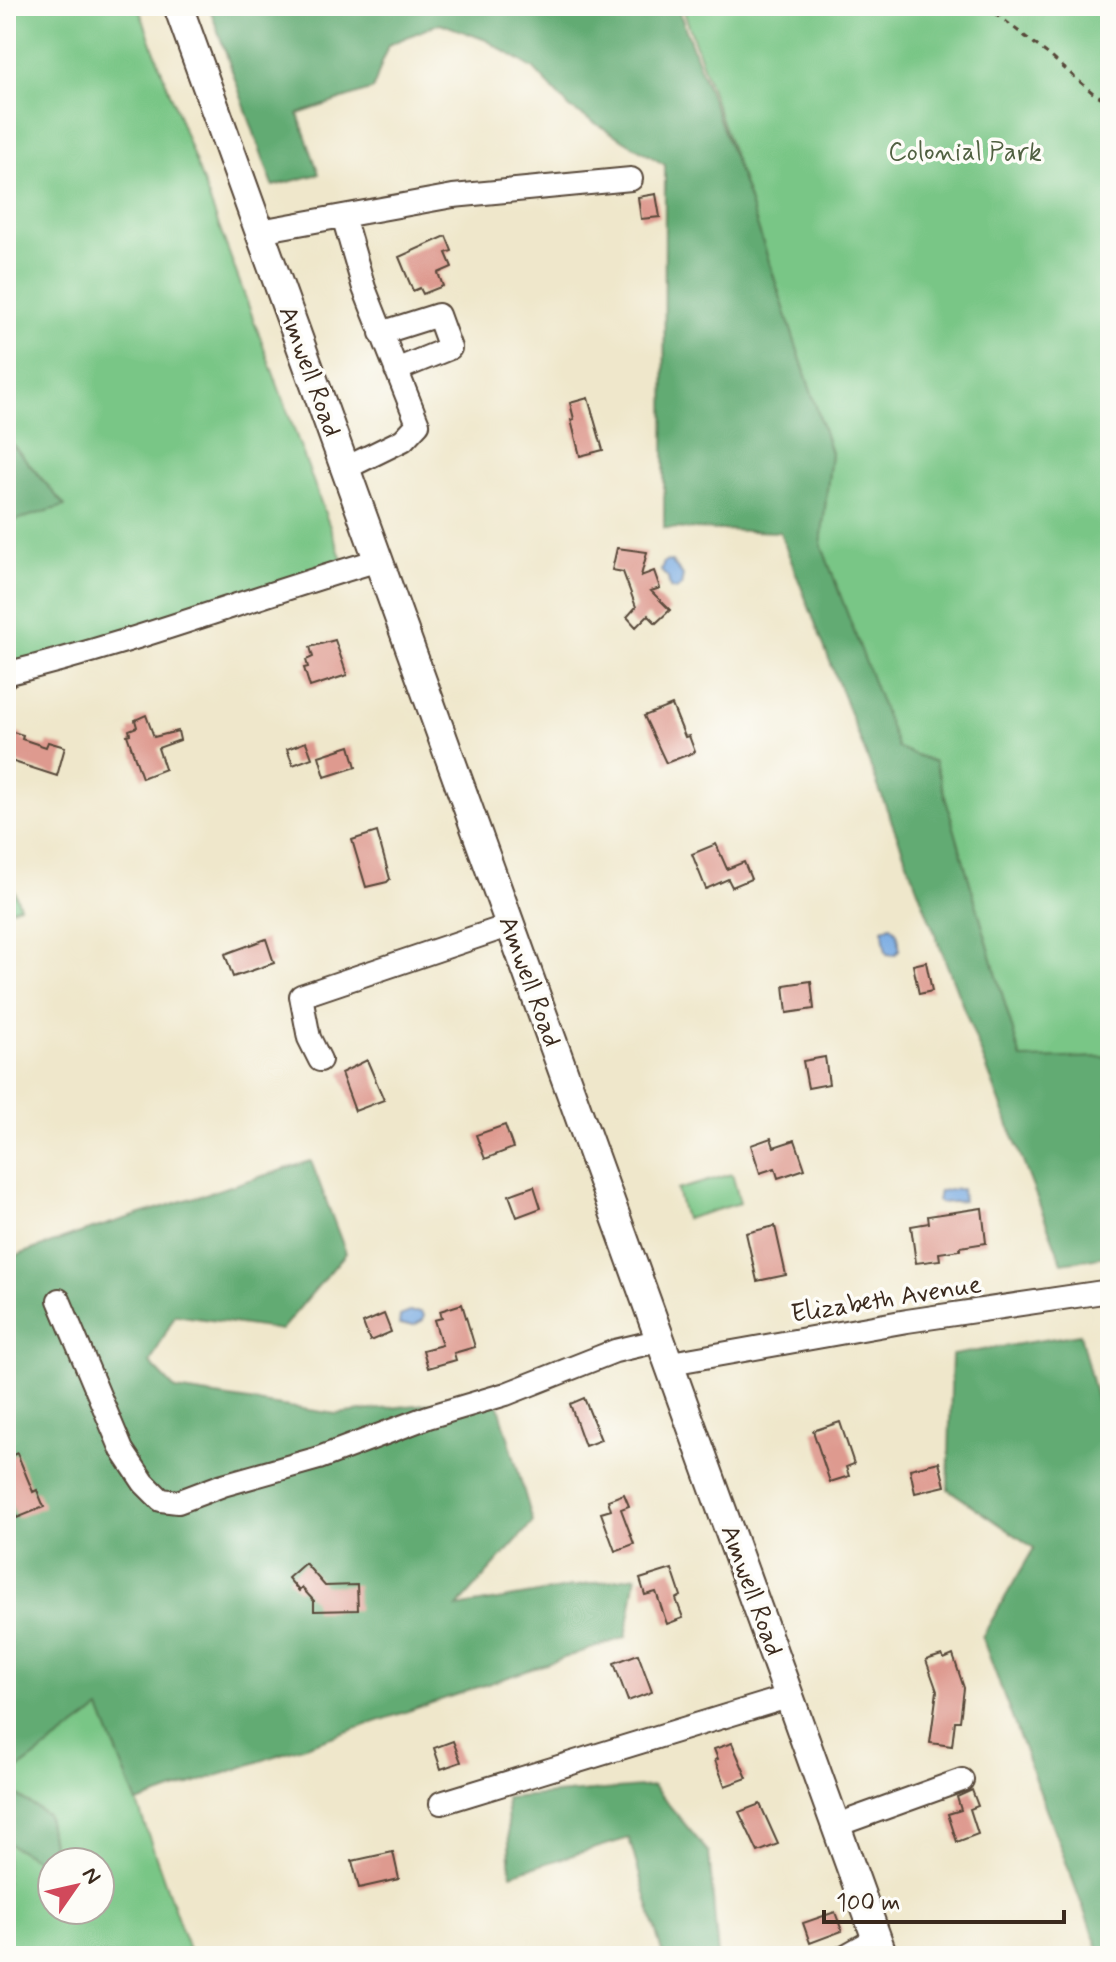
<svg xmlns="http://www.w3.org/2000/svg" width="1116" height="1962" viewBox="0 0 1116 1962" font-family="Mynerve,sans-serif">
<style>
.green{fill:#79c686;stroke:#5a7852;stroke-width:2}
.forest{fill:#62ab73;stroke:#4e6a48;stroke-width:2}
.water{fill:#74a8e1;stroke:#586980;stroke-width:2}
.building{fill:#de9a8f}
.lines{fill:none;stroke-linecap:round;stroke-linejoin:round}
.minor-casing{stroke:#564638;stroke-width:26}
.major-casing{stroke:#564638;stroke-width:32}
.path{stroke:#564638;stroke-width:3;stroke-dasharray:6 6;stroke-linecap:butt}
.minor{stroke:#fff;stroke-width:22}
.major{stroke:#fff;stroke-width:28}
.labels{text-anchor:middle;stroke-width:7;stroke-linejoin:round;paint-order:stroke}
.park-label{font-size:26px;fill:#516142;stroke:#fdfcf7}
.street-label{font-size:26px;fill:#3b2a1e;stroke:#fdfcf7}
</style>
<rect width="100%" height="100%" fill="#fdfcf7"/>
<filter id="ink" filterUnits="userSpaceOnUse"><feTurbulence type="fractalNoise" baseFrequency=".0125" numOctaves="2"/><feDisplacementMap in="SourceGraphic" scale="16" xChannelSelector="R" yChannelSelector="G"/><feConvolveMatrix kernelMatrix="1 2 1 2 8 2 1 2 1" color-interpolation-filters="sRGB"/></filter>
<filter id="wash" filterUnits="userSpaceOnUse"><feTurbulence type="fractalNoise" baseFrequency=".006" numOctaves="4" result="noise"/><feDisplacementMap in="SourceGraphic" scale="32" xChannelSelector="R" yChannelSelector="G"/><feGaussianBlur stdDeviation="1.8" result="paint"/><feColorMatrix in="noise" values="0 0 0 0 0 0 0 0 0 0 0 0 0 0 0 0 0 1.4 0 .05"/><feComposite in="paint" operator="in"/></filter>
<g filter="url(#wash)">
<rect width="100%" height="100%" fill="#efe7cb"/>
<path class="green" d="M6,6H138L348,576L6,676V523L64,505L6,437Z
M682,6H1110V1057L1021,1060L935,762L898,749L821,544L831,453L747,194Z
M6,870L20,906L6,911Z
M732,1174L740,1203L685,1219L677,1190Z
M100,1709L137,1803L191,1956H6V1842L52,1869V1910H100V1862H55L47,1815L6,1788V1778Z"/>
<path class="forest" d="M209,6H677L747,194L831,453L821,544L898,748L935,762L1021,1059L1110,1057V1225L1104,1233L1108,1256L1062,1263L780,532L664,528L665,165L570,108L534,69L486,40L440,23L388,45L373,89L298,114L319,174L273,186Z
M6,437L65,506L6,523Z
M311,1161L346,1253L281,1330L175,1315L150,1363L176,1390L336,1414L496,1396L533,1522L457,1607L636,1576L626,1637L137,1803L100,1709L6,1778V1259L83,1232Z
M1080,1334L1110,1453V1956H1101L982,1637L1034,1548L948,1489L952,1355Z
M653,1786L709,1853L718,1956H663L629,1838L511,1874L506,1798Z
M6,1788L47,1815L55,1862H52V1869L6,1842Z"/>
<path class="water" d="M671,561L683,575L681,586L676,590L670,588L668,578L661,571L664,562Z
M891,926C899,932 900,941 899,951L894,955L887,954C885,951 883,933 883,929Z
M962,1189L963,1201L940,1203L937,1201L939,1191Z
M410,1312H421L424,1315L423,1320L414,1325H399L400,1316Z"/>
<g id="blocks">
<path class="building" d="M656,194L660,217L641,219L638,197Z
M446,236L452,251L446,253L452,267L438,273L443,286L423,294L420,288L413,291L399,257Z
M588,398L603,450L580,456L571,420L574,419L570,403Z
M617,548L647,552L641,576L654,571L660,588L651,591L670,610L656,623L648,615L636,627L627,617L636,607L623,572L612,570Z
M335,640L347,675L310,687L304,668L308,667L306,660L313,657L310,647Z
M672,705L685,737L689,736L695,752L666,763L644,716Z
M146,715L154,737L178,731L180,740L158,748L165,769L142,778L127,735L130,734L129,730L137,727L135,720Z
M6,730L23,735L22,739L46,747L48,742L65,747L57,776L8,760L11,748L6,746Z
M306,742L312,758L293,765L287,749Z
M350,746L356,767L325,777L319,756Z
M377,832L390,879L387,882L366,887L352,840Z
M716,844L727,869L744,862L751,879L732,887L728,879L706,889L692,854Z
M266,939L274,963L233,977L225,954Z
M926,962L932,991L919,994L913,965Z
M811,981L814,1009L787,1013L784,985Z
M825,1057L829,1084L808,1088L803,1061Z
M367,1060L384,1100L355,1111L341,1073Z
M505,1125L513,1148L485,1159L476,1135Z
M771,1138L774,1147L795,1140L805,1169L778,1178L775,1168L760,1173L751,1145Z
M534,1186L541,1208L517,1217L509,1195Z
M982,1208L986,1243L960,1247V1250L939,1253L940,1260L916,1263L911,1226L929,1223L928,1216Z
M775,1226L786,1275L757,1281L746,1233Z
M462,1304L475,1347L454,1353L456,1360L428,1368L423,1350L442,1345L434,1320L442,1318L440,1311Z
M384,1314L391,1332L370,1341L363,1323Z
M584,1398L601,1440L585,1446L570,1404Z
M840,1422L854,1464L846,1467L849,1476L830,1482L813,1431Z
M17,1453L33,1492L37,1490L44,1507L17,1518L6,1490V1458Z
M939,1462L945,1486L915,1493L910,1469Z
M624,1494L629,1506L621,1509L634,1544L615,1551L601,1513L611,1510L608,1500Z
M305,1563L325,1586L357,1585L358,1610L314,1611V1601L302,1588L299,1591L288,1578Z
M672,1569L681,1596L676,1599L683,1618L667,1624L656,1592L645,1595L640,1579Z
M638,1654L652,1692L628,1701L614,1663Z
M942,1655L944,1659L953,1655L964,1688L960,1721H955L952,1746L930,1743L937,1691L926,1660Z
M453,1741L461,1762L441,1769L434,1748Z
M732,1743L747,1778L725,1786L715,1760L718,1759L714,1749Z
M972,1790L978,1806L970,1809L978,1834L957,1842L948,1814L961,1810L957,1797Z
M760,1804L778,1844L758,1852L739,1812Z
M393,1852L399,1879L359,1888L352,1861Z
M835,1912L842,1931L810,1943L803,1923Z"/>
</g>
</g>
<g filter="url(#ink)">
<use href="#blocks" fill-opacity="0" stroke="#564638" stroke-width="2"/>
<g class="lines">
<defs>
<path id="minor" d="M343,216L364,288L418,424L403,440L346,468
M260,231L453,196L631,179
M381,333L438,315L450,348L396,370
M6,676L9,673C135,643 255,596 379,560
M320,1060L309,1038L301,996L511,925
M59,1300L122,1450L144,1483L161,1500L178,1502L223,1485L319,1458L428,1417L506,1394L615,1351L662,1340
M671,1363L907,1321L1110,1291
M441,1803L791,1696
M837,1825L962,1780
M845,1956L877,1938"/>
<path id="major" d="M178,6L883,1956"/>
</defs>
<use href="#minor" class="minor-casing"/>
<use href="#major" class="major-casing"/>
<path class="path" d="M986,6L1049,55L1093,93L1110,102"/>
<use href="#minor" class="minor"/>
<use href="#major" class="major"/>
</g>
</g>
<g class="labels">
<g class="park-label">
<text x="965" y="160">Colonial Park</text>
</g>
<g class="street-label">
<text transform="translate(311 371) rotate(70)" y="9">Amwell Road</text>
<text transform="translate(531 981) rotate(70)" y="9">Amwell Road</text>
<text transform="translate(886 1298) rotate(-9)" y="9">Elizabeth Avenue</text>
<text transform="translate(753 1590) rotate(70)" y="9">Amwell Road</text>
</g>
</g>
<rect width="1116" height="1962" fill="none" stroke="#fdfcf7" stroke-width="32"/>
<g transform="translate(76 1886) rotate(56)"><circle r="38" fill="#fdfcf7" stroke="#afa8a0" stroke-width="2"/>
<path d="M0-6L14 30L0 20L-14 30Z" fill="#d1495b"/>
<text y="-12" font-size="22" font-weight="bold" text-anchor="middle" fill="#3b2a1e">N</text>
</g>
<path d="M824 1910v12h240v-12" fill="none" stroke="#3b2a1e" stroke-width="4"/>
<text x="836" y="1910" font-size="24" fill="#3b2a1e" stroke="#fdfcf7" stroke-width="6" paint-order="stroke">100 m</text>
</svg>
